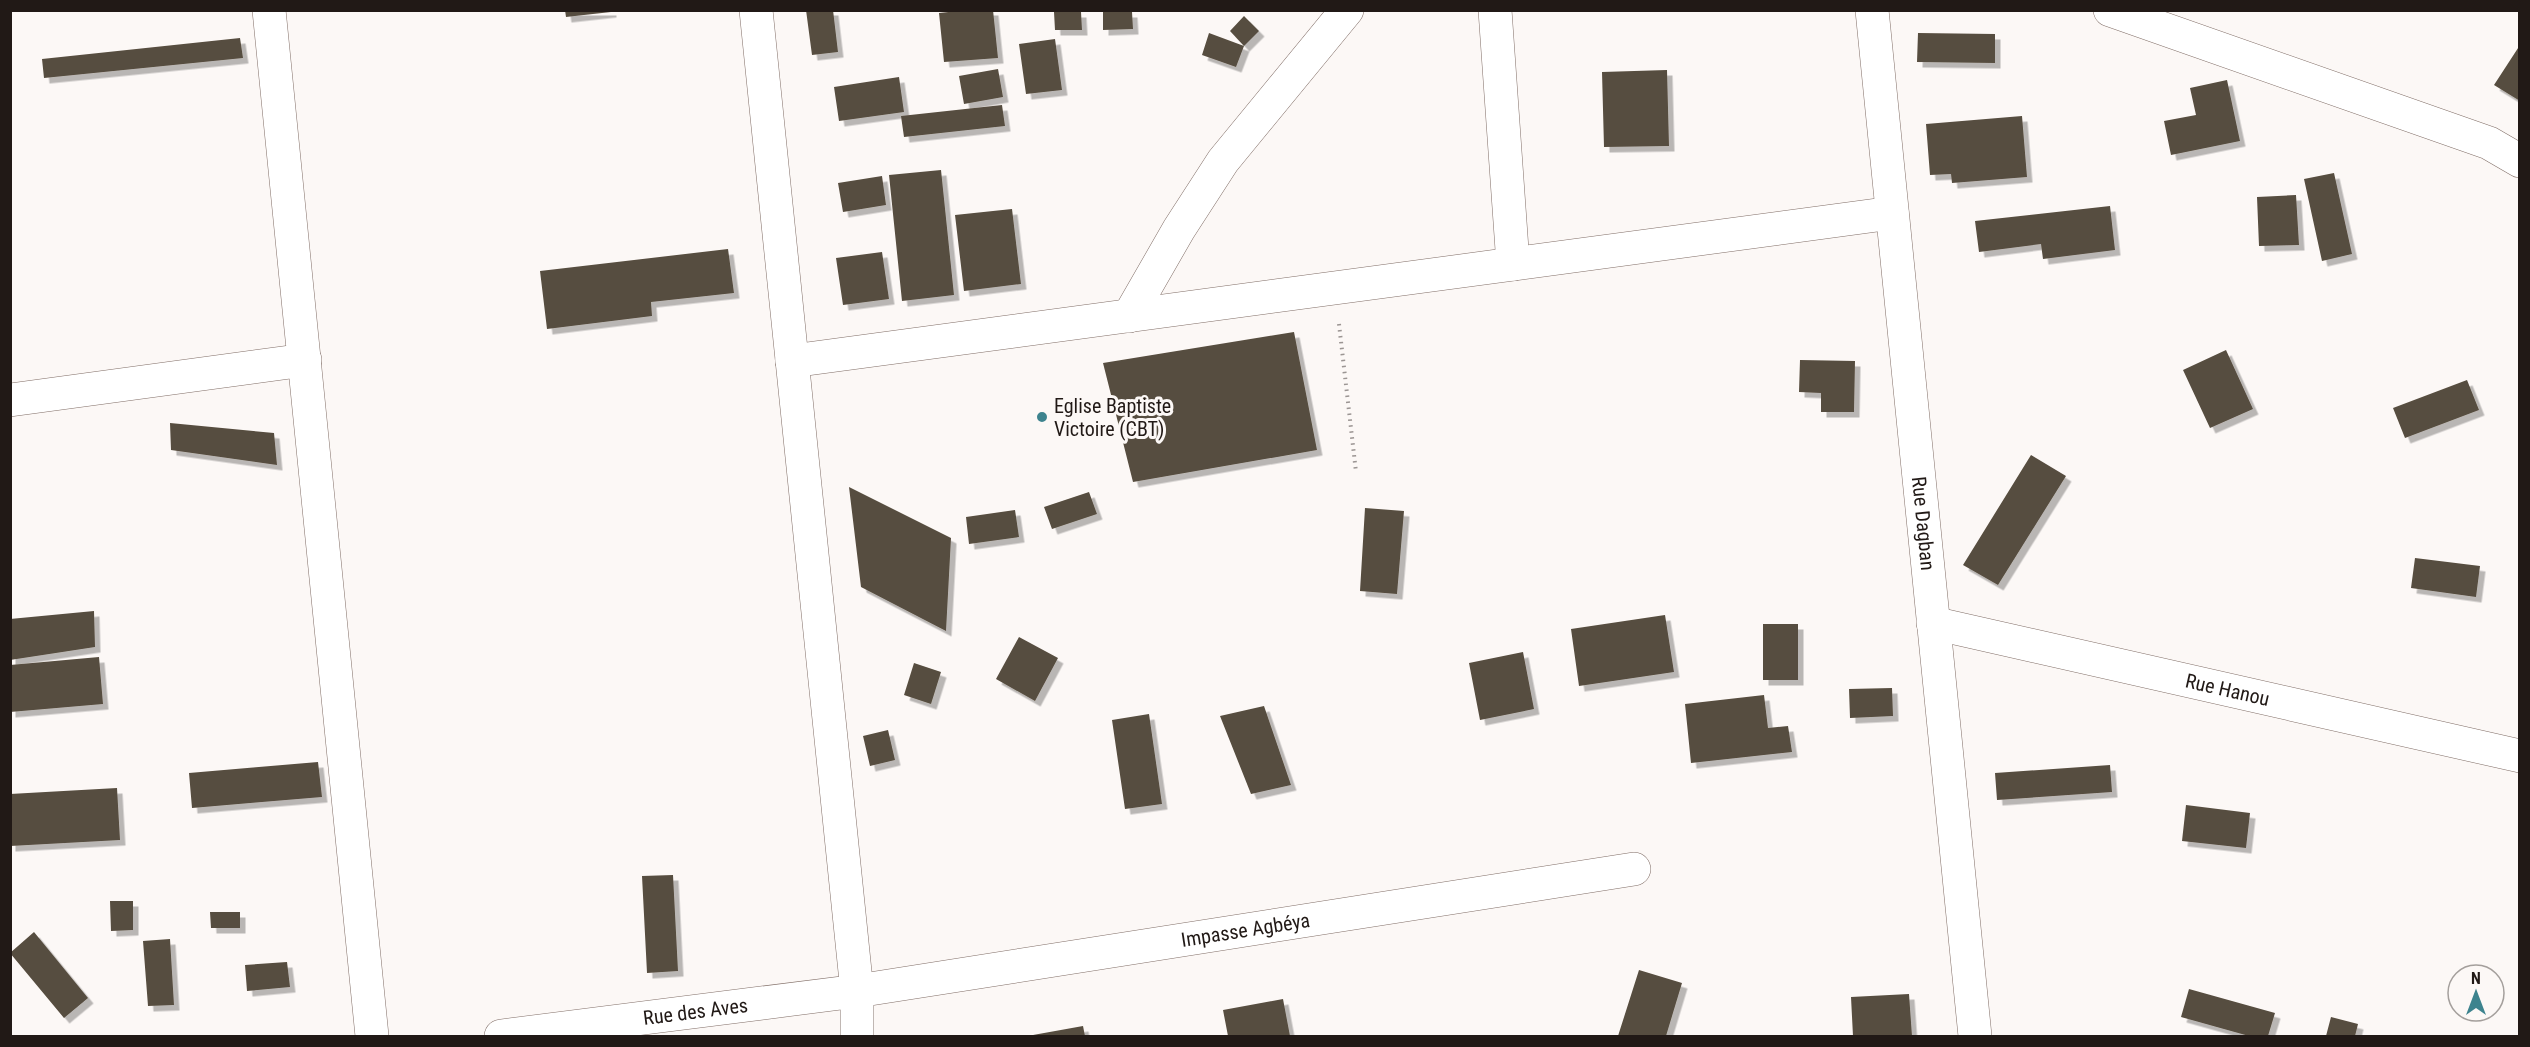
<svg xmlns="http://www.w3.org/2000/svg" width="2530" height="1047" viewBox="0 0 2530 1047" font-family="'Roboto Condensed',sans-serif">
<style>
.building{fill:#574d3f;filter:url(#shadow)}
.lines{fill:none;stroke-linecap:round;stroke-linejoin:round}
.street-casing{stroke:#816e67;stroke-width:34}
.path{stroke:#9b9593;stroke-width:4;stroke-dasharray:1.5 4.5;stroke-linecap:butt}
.street{stroke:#fff;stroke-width:33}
.poi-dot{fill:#3d838e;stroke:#fcf8f6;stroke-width:2}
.labels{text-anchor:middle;stroke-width:6;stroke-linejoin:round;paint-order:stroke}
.poi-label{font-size:20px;fill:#211916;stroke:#fcf8f6;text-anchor:start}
.street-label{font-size:20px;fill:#211916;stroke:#fcf8f6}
</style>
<defs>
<filter id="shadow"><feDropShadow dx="5.5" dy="5.5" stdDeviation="0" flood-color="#0004"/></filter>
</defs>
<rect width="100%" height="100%" fill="#fcf8f6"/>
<path class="building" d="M565,10H611V12L566,17Z
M806,10H833L838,52L812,55Z
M967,10H993L998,58L944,62L939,13Z
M1054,12H1081L1082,30H1055Z
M1103,12H1132L1133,29L1103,30Z
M1244,16L1259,31L1244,46L1230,31Z
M1209,33L1244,46L1236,67L1202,55Z
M1918,33L1995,34V63L1917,62Z
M240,38L243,58L44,78L42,59Z
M1055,39L1062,90L1026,94L1019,44Z
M2520,45V101L2494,85Z
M998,69L1003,97L964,104L959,76Z
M1667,70L1669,146L1604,147L1602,72Z
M899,77L904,112L839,121L834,87Z
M2227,80L2240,141L2171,155L2164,121L2196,115L2190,88Z
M1002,105L1005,126L904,137L901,116Z
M2022,116L2027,177L1952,183L1951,174L1930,175L1926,124Z
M941,170L954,295L902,301L889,175Z
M2334,173L2352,254L2322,261L2304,179Z
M882,176L886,205L843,212L838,183Z
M2296,195L2299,245L2259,246L2257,197Z
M2110,206L2115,250L2043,259L2041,244L1979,252L1975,221Z
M1012,209L1021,284L964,291L955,215Z
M728,249L734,293L651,302L652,316L547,329L540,271Z
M882,252L889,299L843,305L836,258Z
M1294,332L1317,450L1133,482L1103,363Z
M2226,350L2253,409L2210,428L2183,370Z
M1800,360L1855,361L1854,412H1821V393L1799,392Z
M2467,380L2479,410L2405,438L2393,408Z
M170,423L274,433L277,465L171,450Z
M2031,455L2066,476L1998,585L1963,565Z
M849,487L951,538L946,631L861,587Z
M1089,492L1097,514L1052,529L1044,507Z
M1365,508L1404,511L1397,594L1360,591Z
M1015,510L1019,537L969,544L966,517Z
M2415,558L2480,566L2476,597L2411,588Z
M94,611L95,647L10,660V619Z
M1665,615L1674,672L1579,686L1571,629Z
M1763,624H1798V680H1763Z
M1019,637L1058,658L1035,701L996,679Z
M1523,652L1534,709L1480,720L1469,663Z
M99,657L103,704L10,712V665Z
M914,663L941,672L931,704L904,695Z
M1892,688L1893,716L1850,718L1849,689Z
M1764,695L1768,728L1788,726L1792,752L1691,763L1685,704Z
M1264,706L1291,785L1251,794L1220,716Z
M1149,714L1162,804L1125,809L1112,720Z
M888,730L895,760L870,766L863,736Z
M318,762L322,797L192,808L189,773Z
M2110,765L2112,792L1997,800L1995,773Z
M117,788L120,840L10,846V794Z
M2186,805L2250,813L2246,848L2182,841Z
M673,875L678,971L647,973L642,876Z
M110,901H133V930L111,931Z
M210,912H240V928H211Z
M34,932L88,998L64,1018L10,953Z
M170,939L174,1005L148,1006L143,941Z
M287,962L290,987L247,991L245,965Z
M1639,970L1682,983L1666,1036H1618Z
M2189,989L2275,1013L2268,1036H2249L2181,1017Z
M1909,994L1912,1036H1853L1851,997Z
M1283,999L1290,1036H1228L1223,1010Z
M2331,1017L2358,1024L2355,1036H2326Z
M1083,1026L1085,1036H1033V1035Z"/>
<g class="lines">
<defs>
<g id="street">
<path d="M269,10L372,1036"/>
<path d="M756,10L857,991V1036"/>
<path d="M1495,10L1513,264"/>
<path id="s1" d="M1872,10L1975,1036"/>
<path d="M2110,10L2489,143L2520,161"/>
<path d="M1129,316L1179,229L1223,161L1347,10"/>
<path d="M792,361L1892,213"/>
<path d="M10,400L305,360"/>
<path id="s2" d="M1933,623L2520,756"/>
<path id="s3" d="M501,1036L857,991L1634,869"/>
</g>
</defs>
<use href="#street" class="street-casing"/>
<path class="path" d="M1339,324L1356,472"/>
<use href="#street" class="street"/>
</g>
<circle class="poi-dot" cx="1042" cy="417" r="6"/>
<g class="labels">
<g class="poi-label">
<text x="1054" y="413">Eglise Baptiste<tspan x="1054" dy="23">Victoire (CBT)</tspan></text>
</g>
<g class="street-label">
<text dy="7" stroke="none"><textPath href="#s1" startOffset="516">Rue Dagban</textPath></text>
<text dy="7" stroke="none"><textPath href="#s2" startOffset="302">Rue Hanou</textPath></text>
<text dy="7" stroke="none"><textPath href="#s3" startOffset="752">Impasse Agbéya</textPath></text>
<text dy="7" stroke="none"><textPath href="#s3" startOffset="196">Rue des Aves</textPath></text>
</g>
</g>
<rect width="2530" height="1047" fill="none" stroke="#211916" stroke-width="24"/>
<g transform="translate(2476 993)"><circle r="28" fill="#fcf8f6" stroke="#a49f9c" stroke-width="1.5"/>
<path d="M0-4.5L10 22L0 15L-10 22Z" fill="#3d838e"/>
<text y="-9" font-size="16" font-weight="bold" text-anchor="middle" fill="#211916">N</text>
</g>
</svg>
